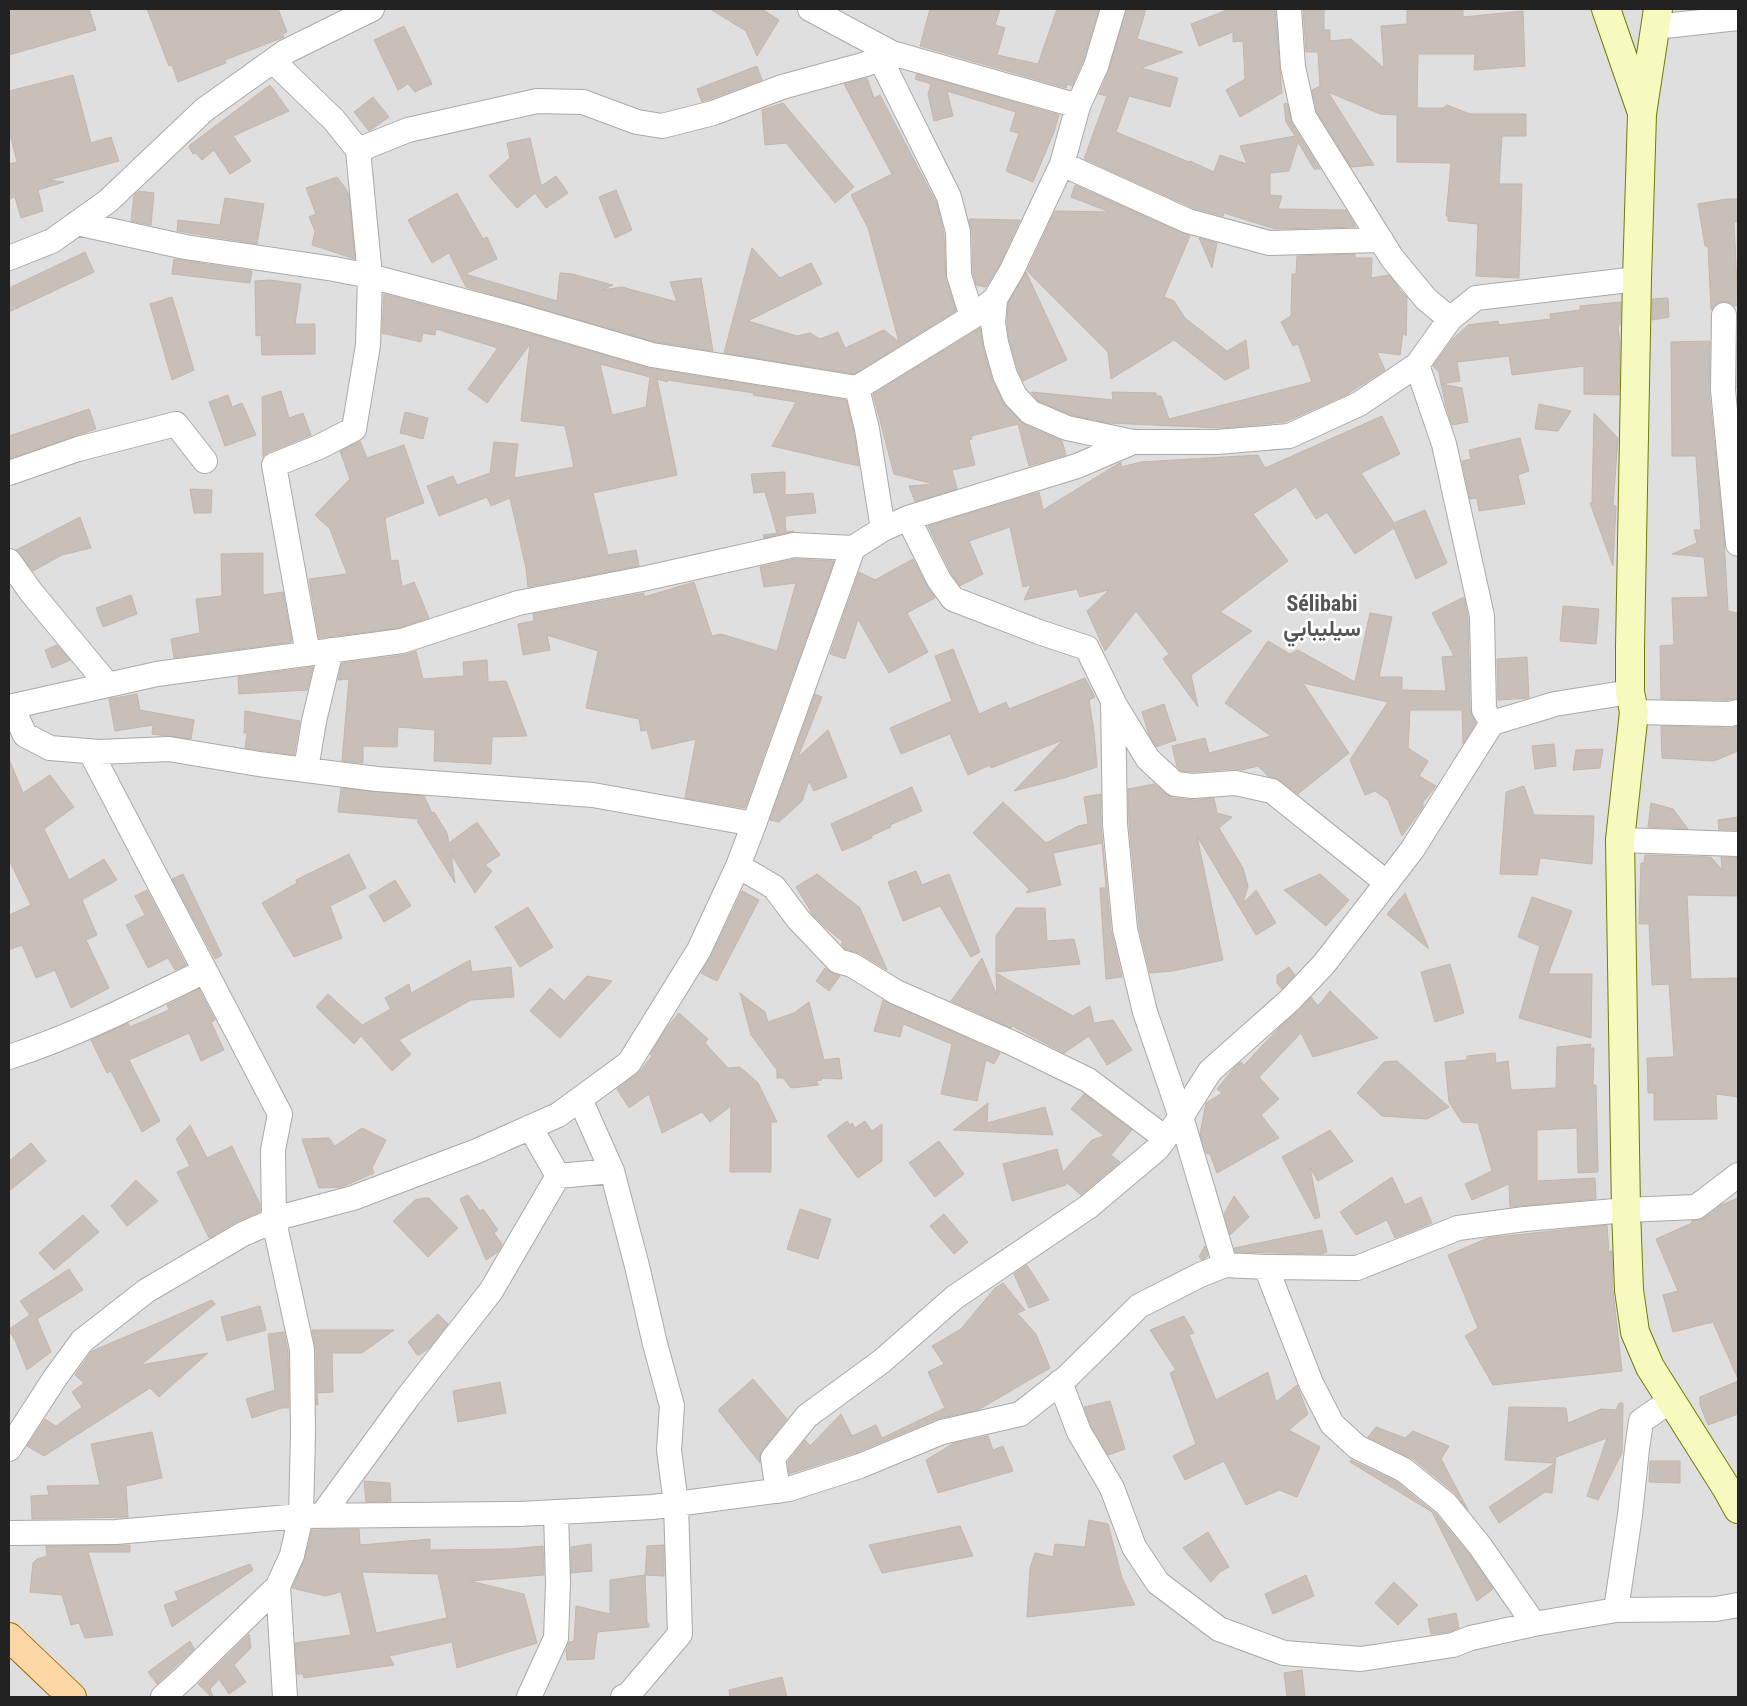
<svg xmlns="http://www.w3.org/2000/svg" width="1747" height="1706" viewBox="0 0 1747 1706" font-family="'Roboto Condensed',Vazirmatn,sans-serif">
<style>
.residential{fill:#e0dfdf}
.building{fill:#c7bfb8;stroke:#c4b6ab;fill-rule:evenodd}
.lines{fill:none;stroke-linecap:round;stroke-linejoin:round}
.street-casing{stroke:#a9a9a9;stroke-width:26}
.secondary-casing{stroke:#707d05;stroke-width:30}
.primary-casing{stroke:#a06b00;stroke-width:30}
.street{stroke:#fff;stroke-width:24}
.secondary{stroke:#f7fabf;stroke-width:28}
.primary{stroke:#fcd6a4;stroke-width:28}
.labels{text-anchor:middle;stroke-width:5;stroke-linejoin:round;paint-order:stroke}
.town-label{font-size:22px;font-weight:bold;fill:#555;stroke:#fff}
</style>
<rect width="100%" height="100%" fill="#f2efe9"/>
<path class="residential" d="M9,9H1738V1697H9Z"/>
<path class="building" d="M9,9H89L96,30L9,55Z
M147,9H278L287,32L283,34L284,37L225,60L226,63L178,82L172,65L169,66Z
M710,9H762L779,20L757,56L746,31Z
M930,9H1000L995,25L1005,28L997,55L1038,64L1057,9H1099L1083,61L1072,86L1067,84L1066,88L920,46Z
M1126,9H1146L1137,39L1183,52L1141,68L1178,78L1170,107L1129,96L1116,132L1189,162L1190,161L1214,172L1220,155L1247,164L1240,146L1295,136L1286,122L1284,104L1287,103L1292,124L1320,169H1314L1298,142L1289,171L1270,173V195L1282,196L1278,209L1346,210L1356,227L1275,229L1224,213L1223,216L1193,208L1084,159L1107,96L1099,94L1109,70Z
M1230,9H1275L1282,93L1240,117L1226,90L1245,79L1243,41L1233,42V32L1199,46L1191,24Z
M1303,9H1324V30H1330V41L1351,39L1384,68L1381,26L1407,24V9H1463V17L1523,11L1525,66L1474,70L1475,54H1418L1417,108H1443L1447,105L1470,114H1526V136H1502L1499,184H1522L1519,278L1476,276L1478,224L1448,221V216H1446L1451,163L1397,162V115L1380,114L1328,92L1374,165L1351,167L1317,112L1312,90L1320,86L1318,52H1306Z
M404,26L432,84L415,92L408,84L398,90L374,40Z
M757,66L762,80L702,102L697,89Z
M917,74L1059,115L1054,132L1033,182L1006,171L1019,133L1010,131L1016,112L947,91L953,116L934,121L928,94L931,84L915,79Z
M73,75L91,143L111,137L119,161L49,180L64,182L38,190L43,211L21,218L15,197L9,199V164L17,162L9,130V91Z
M867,78L874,98L880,95L937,204L944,234L946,279L956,311L854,374L724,353L752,248L780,278L811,263L822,284L748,321L797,336L810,333L820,339L838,332L845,348L884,330L899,342L868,228L851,195L892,174L844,84Z
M270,85L289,111L233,136L251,161L230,174L214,150L202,160L196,153L193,154L189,147L190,145Z
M373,97L389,117L369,131L354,112Z
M783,103L854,187L835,203L786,143L765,145L762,110Z
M530,138L541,186L556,176L568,193L546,208L535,193L517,208L489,176L510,158L507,143Z
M337,177L346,189L349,196L355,259L312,245L315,231L309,217L316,214L306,188Z
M1075,185L1190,236L1164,297L1174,301L1185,318L1227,351L1246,340L1249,368L1225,380L1174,340L1111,379L1108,352L1027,271L1055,211L1110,212L1071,197Z
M616,190L632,230L615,238L599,197Z
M139,191L154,193L151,225L131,221L134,195Z
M457,193L483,239L487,237L497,259L465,274L557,301L560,273L572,274L613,285L602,290L622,287L677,302L670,282L701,278L713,351L655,342L466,287L449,253L432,263L408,220Z
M225,198L264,204L257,244L177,231L178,220L220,225Z
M1727,199H1738V222H1734L1738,305L1734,306L1731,303L1724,301L1717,303L1711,310L1708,246H1705L1698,204Z
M969,219L1020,220L1000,264L986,287L976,285L973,273L972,232Z
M1199,238L1217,243L1212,268Z
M85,252L94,272L9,312V288Z
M1355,254V258H1372L1371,278L1389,275L1399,288V291H1401L1407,297L1406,336L1403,333L1400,355L1377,352L1385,370L1346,395L1285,422L1221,428L1108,423L1071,415L1038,401L1031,392L1113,400L1112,392L1156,393V396H1161L1169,419L1312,382L1298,344L1293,346L1281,322L1291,316L1292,274H1296L1297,256Z
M174,259L252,271L250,283L172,274Z
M1026,272L1067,360L1023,381L1018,370L1009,340L1007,323L1008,303Z
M270,280L301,284L295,324H315V354L262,355L261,335L256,336L255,281Z
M384,294L508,327L648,368L846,400L854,432L859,466L772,446L796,402L753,395L754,393L667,380V382L657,379L677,475L593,493L608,555L636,550L639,566L528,587L526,568L510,498L491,506L487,497L439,516L427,486L453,476L457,485L490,473L494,442L518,444L514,478L574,467L565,426L521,421L530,344L487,403L468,389L498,348L436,329L435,335L423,333L421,342L382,333ZM600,364L650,377L646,407L612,415Z
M172,297L194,370L172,380L150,304Z
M1668,298L1669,317L1652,320V299Z
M1621,302L1620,325L1618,326L1620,343L1619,395L1584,394V366L1512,375L1509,356L1457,362L1460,381L1441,384L1439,372L1433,366L1452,340L1468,325L1498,321L1499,325L1551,319L1550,314L1580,310V306Z
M980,328L983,347L992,379L1003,402L1024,424L1062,441L1066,455L1029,466L1018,424L971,436L972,439L969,440L975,465L952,470L957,489L915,502L909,486L934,484L894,474L873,394Z
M1710,341L1709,391L1724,537L1728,611L1737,613L1738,624V699L1728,700L1661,699L1660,646L1674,645L1672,598L1708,597L1704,557L1672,554L1697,543L1694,530H1701L1696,456H1672L1671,342Z
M1737,341L1738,388H1737Z
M1441,384L1462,388L1468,422L1452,425L1446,406Z
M281,391L289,418L303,413L311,435L269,452L263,457L262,397Z
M228,395L232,407L242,403L256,435L225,446L209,402Z
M1539,404L1571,411L1558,431L1535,429Z
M89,409L96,429L9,459V436Z
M405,412L428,418L423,439L400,433Z
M1594,413L1618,438L1613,505L1616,506L1613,566L1590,503H1592Z
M1382,416L1400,454L1361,473L1394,523L1425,510L1447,563L1416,579L1394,528L1355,554L1327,512L1316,519L1296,487L1253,514L1288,561L1220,612L1252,631L1191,675L1198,707L1163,659L1169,654L1136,611L1105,651L1087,611L1109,590L1080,597L1077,589L1024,600L1031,585L1023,587L1010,527L969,541L983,574L960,586L951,573L928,526L1039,492L1043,510L1121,462V467L1141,462L1258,455L1265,468Z
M1520,438L1529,471L1518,475L1525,504L1479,511L1477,498L1470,499L1462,461L1471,459L1469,450Z
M360,441L367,458L404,445L424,503L385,518L391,561L398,560L402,587L414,582L429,618L399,628L319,638L309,579L347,574L330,529L315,515L350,479L340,451Z
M785,472V495L813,493L816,513L785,516L786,532L794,531L764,538L763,535L777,533L765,492L754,493L751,474Z
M190,489L212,490L211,513H194Z
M80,517L91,548L62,555L33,571L16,550Z
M263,553V595L283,592L292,642L174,658L171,639L200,633L196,599L222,596L221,554Z
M795,559L834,561L745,808L685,798L696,739L652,749L647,730L641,731L639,719L586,708L598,651L547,635L550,650L523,655L518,624L534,621L533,614L644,593V597L694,582L712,636L721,634L777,651L796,583L764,587L760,567Z
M913,559L927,586L935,598L907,613L928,652L889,673L858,619L845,659L830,654L859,572L875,580Z
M131,595L137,614L103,627L96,608Z
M1464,597L1468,618L1470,710L1476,723L1463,744L1462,710H1410L1408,748L1428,761L1419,776L1436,786L1423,802V807L1402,836L1388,800L1375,791L1365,795L1350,760L1388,702L1303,683L1349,753L1298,794L1280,780L1268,776L1258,766L1242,770L1234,769L1193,772L1181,771L1177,767L1172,746L1205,738L1209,753L1271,736L1225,703L1268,641L1290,654L1298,650L1355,682L1370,613L1392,617L1379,677H1402V690L1446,691L1442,657L1454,656L1432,613Z
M1563,606L1599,609L1596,644L1560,641Z
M57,645L70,660L52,668L45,650Z
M953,649L979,714L1006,702L1009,709L1085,678L1095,697L1089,700L1094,732L1097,767L1064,778L1014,791L1063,740L991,768L990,765L968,775L950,734L901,754L890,728L952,701L935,656Z
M416,651L423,679L464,676L463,662L487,660L488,682L506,681L527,736L492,737L491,764L434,761L435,730L398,727L397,747L363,746V763L342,761L349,679L338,680L342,663L404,655Z
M1527,657L1529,698L1498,700L1497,659Z
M313,667L307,690L239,694L238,677Z
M137,694L140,710L194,720L191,739L152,734L153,725L115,731L109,699Z
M815,694L822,697L798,757L828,730L847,777L814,791L809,781L802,801L779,822L770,820Z
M1164,704L1176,740L1156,747L1149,735L1142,712Z
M245,711L300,721L294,755L245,748L247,733H244Z
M1661,726L1730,728L1738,726V751L1714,761L1662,758Z
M1554,744L1556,766L1535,769L1532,746Z
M1603,749L1600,768L1573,770L1576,750Z
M9,759L23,793L50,775L74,807L44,829L69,880L104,859L117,880L82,900L97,935L86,940L109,988L71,1008L55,970L36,978L22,945L9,950V915L31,905L9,860Z
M1155,784L1166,794L1173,798L1194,800L1214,798L1217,813L1232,817L1219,828L1243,868L1248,886L1243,903L1256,890L1276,923L1256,935L1197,836L1223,960L1173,971L1150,973L1139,927L1129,823L1128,789Z
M1524,786L1534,815L1594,816L1592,864L1540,858L1537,875L1500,874L1506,792Z
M912,787L922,811L890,825L891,827L871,836L872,838L842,851L831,824Z
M341,788L424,796L432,813L434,812L447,833L449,843L477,822L500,855L485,865L492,871L475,893L451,854L455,883L417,821L420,819L338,812Z
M1101,794V825L1111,930L1122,977L1106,979L1100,888H1106L1102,843L1053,853L1061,885L1026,893L1029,889L973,833L1003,802L1046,843L1078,826L1088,824L1084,797Z
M1651,803L1673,809L1688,829L1648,827Z
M1738,817V830H1719L1718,820Z
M349,854L366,888L330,906L342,938L294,957L262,903L297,883L296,880Z
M1645,855L1711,857L1722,870L1721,857L1738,858V896L1687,895L1691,979L1738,978V1097L1716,1094L1717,1119L1654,1120V1093H1648L1647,1058L1674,1057L1669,984L1652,985L1649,924H1639L1641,863H1644Z
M916,871L922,885L949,874L980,952L971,957L940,906L903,921L888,882Z
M183,874L222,955L215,959L172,879Z
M817,874L860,908L887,970L859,953L845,949L841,944L843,942L825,927L813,915L796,887Z
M1320,874L1349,900L1326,926L1284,890Z
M395,880L411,906L384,922L369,896Z
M147,890L186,965L175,970L168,958L148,968L126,925L145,915L135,896Z
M742,891L759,900L717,981L701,973L711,956Z
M1405,893L1429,949L1387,914Z
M1532,897L1572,911L1548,974H1592L1591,1038L1519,1018L1540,946L1518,937Z
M528,907L553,947L520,967L495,927Z
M1016,908H1045L1047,941L1074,939L1080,964L996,972V936Z
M982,958L997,996L996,973L1073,1016L1090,1006L1094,1023L1113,1020L1132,1050L1107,1065L1089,1036L1064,1053L1012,1026L1011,1028L951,1001Z
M470,960L472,972L511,967L514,997L471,1000L399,1040L411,1054L392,1071L361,1036L354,1044L316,1007L328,994L362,1025L391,1009L385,998L409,984L411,993Z
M1450,964L1464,1013L1435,1022L1421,972Z
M1289,967L1295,975L1282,989L1277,983V975Z
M825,968L834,974L840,976L829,991L816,981Z
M587,976L612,981L560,1038L530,1011L550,988L564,1001Z
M199,989L215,1020L211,1022L224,1050L201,1061L189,1033L129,1060L160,1121L142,1132L111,1071L107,1073L91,1040L128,1023L130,1027L169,1010L167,1005Z
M1330,991L1378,1038L1313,1057L1301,1033L1259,1077L1279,1099L1261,1115L1279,1138L1217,1173L1210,1154L1206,1153L1200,1134L1206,1103L1222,1093L1217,1089L1234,1068L1241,1062L1244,1065L1280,1027L1311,997L1318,1006Z
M740,993L765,1012L768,1022L794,1013L809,1002L824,1060L839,1058L842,1079L821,1078L822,1080L816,1081L819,1085L791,1088L783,1078H777V1070L751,1035Z
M883,1000L1000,1053L994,1064L986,1060L977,1101L941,1094L952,1044L903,1024L900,1037L874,1031Z
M679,1013L708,1039L705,1043L728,1068L740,1067L758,1083L777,1122H771V1172H730L731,1106L710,1122L702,1112L662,1133L649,1094L629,1108L617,1089L640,1071L652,1056L650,1054L668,1026Z
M1591,1044L1590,1048H1594L1593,1085H1596L1598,1172L1578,1173L1577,1128L1537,1130V1181L1595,1178L1596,1199L1510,1207L1509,1184L1472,1200L1465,1184L1492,1171L1478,1123L1462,1122L1449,1102L1445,1062L1467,1060V1056L1495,1053L1496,1063L1508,1061L1511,1090L1556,1088L1557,1047Z
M1397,1061L1449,1107L1427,1119L1382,1116L1357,1093L1384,1062Z
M1084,1094L1132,1130L1111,1155L1120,1162L1081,1195L1065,1181L1066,1185L1012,1201L1003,1164L1057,1149L1063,1172L1092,1140L1104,1136L1071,1109Z
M988,1103L987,1123L1045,1107L1053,1135L953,1130Z
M847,1121L850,1125L852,1123L855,1128L865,1121L872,1131L882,1124V1161L858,1178L827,1136Z
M190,1125L207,1158L232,1146L260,1204V1212L236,1222L209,1238L177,1172L190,1166L176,1139Z
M362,1128L386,1140L372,1168L374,1173L342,1187L319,1188L302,1139L329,1138L335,1146Z
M1330,1130L1353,1161L1318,1181L1310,1168L1320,1217L1315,1219L1282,1157Z
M939,1141L964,1174L935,1197L909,1163Z
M31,1143L46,1161L9,1191V1161Z
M1392,1177L1405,1205L1421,1197L1432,1223L1395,1238L1387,1220L1356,1235L1340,1212Z
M136,1180L158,1201L127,1226L111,1206Z
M468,1195L480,1211L483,1209L498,1230L494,1233L502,1244L498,1252L486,1260L460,1199Z
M1234,1196L1249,1217L1230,1235L1224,1214Z
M424,1198H429L458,1228L428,1257L393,1221L415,1200Z
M1738,1198V1379L1713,1322L1673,1332L1663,1295L1678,1291L1656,1239L1692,1223L1691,1221L1704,1218L1721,1205Z
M800,1209L831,1219L818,1259L787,1249Z
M944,1214L968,1242L954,1254L930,1226Z
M83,1215L99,1232L54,1270L39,1253Z
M1607,1225L1609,1252L1612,1251L1613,1291L1622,1371L1493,1385L1465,1336L1478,1328L1448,1255L1488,1238Z
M1322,1230L1327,1252L1320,1254L1235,1252L1234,1248Z
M1205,1246L1208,1256L1202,1260L1199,1257Z
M1027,1265L1049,1300L1029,1308L1014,1274Z
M69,1269L83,1290L37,1319L51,1352L27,1370L15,1340L9,1331V1329L30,1315L20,1301Z
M1003,1283L1025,1310L1017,1313L1036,1334L1050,1368L978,1410L937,1419L855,1453L789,1474L788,1462L805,1440L810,1446L841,1414L852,1436L876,1425L882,1438L945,1408L928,1372L944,1364L932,1346L961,1329L994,1289Z
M212,1300L215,1304L141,1365L208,1353L159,1397L150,1388L44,1456L27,1446L45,1419L56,1426L82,1407L72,1392L84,1383L75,1375L92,1351Z
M260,1306L266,1330L227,1341L221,1317Z
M438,1314L448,1324L429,1348L418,1356L408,1342Z
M1184,1316L1194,1333L1189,1335L1216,1400L1268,1372L1276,1402L1297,1385L1308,1414L1289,1430L1320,1447L1297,1497L1279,1490L1246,1505L1224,1461L1185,1480L1173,1456L1196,1444L1170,1373L1176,1370L1150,1330Z
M312,1330H394L362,1353H332L333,1392L317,1393L318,1405H316V1349Z
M284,1332L288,1351L289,1408H282L252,1418L246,1399L275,1390L268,1334Z
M753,1379L787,1419L762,1450L760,1455V1463L718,1410Z
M1738,1381V1414L1708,1425L1700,1405V1397Z
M500,1382L506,1413L458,1422L453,1391Z
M1110,1401L1125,1449L1108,1455L1091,1426L1084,1407Z
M1619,1403H1623L1622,1453L1598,1500L1587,1496L1607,1438L1556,1457L1552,1493L1545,1492L1499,1523L1489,1507L1555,1463L1505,1460L1509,1407L1566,1408L1568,1423L1601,1409L1616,1410Z
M1376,1427L1405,1438L1413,1431L1449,1446L1441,1459L1468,1510L1455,1493L1413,1459L1368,1437Z
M152,1432L162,1478L126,1486L128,1517L32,1519L31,1496L49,1495L47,1486L100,1485L91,1444Z
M988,1436L993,1450L1003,1446L1013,1471L938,1493L926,1460L954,1443Z
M1351,1460L1397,1482L1436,1514L1469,1554L1493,1589L1477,1601L1432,1512L1350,1462Z
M1650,1461H1680V1483L1649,1482Z
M364,1481L390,1483L391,1501L366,1502Z
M1089,1520L1108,1524L1122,1578L1135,1605L1027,1617L1030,1568L1035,1553L1053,1557L1055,1544L1085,1547Z
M960,1526L973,1556L882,1573L869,1545Z
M359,1529L360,1545L430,1539V1550L510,1549L543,1546L544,1575L470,1581L524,1594L537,1643L457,1668L452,1642L389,1656L394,1665L304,1678L303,1674H297L295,1643L351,1635L341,1592L325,1596L292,1588L305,1558L312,1530ZM362,1572L438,1574L447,1618L376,1633Z
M1208,1532L1229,1567L1220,1572L1211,1582L1183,1548Z
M591,1544L592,1571L571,1573V1547Z
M130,1545V1552H88L113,1635L85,1638L79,1623L71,1625L62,1595L30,1592L33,1563L37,1559L47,1556L46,1546Z
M664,1545V1576L645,1575L647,1546Z
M250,1564L253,1570L172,1627L164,1605L178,1600L175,1592Z
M645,1575L647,1623L649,1624V1627L597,1632L594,1659L567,1660L566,1650L569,1642L574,1641L576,1606L610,1614V1580Z
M1306,1575L1314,1596L1273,1614L1265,1594Z
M1394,1582L1418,1605L1398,1625L1375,1603Z
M1456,1613L1459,1628L1449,1632L1431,1634L1428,1619Z
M249,1634L251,1648L234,1665L246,1682L229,1694L219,1679L210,1689L213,1697H211L198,1684Z
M190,1641L194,1649L157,1684L148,1672Z
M1302,1670L1305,1697H1287L1284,1673Z
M782,1677L787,1697H730L729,1690Z"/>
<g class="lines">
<defs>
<path id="street" d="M810,9L892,53L1078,106
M1289,9L1293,67L1304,117L1392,258L1426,299L1450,319
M1655,27L1738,18
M880,58L949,197L958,232L959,275L972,317
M273,61L334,120L358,150L370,276L368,345L354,429L319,447L274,465L308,654
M358,150L408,130L537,101L583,102L637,122L662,126L713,113L782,87L866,64L892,53
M1062,164L1188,221L1269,243L1381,240
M77,223L185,247L334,269L370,276L512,314L652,355L857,388L867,429L883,529
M9,258L52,241L108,201L204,110L285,52L372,9
M995,299L993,323L996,343L1005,375L1015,396L1030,412L1067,428L1133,442
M1724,315L1723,390L1738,544
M1417,365L1444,444L1482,616L1484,710L1492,723
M857,388L972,317L995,299L1012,270L1062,164L1078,106L1096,66L1113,9
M9,473L78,449L176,424L205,461
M908,518L939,580L953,599L1039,632L1087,648L1113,701L1115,824L1125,929L1145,1012L1181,1117L1225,1265
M9,561L31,592L108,685
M1113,702L1148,759L1175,784L1193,786L1235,783L1272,791L1387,883
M9,707L157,674L402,641L518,603L647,578L794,545L853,548L883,529L908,518L1077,466L1133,442H1217L1289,436L1359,404L1417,365L1450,319L1476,298L1637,279
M12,707L25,735L50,748L99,752L169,749L259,764L377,779L593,795L754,824
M1634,712L1730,714L1738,712
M90,751L280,1114L273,1150L274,1221L302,1349L303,1434L301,1516L292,1555L278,1586L182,1680L163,1697
M306,769L314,721L331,650
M1620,840L1738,844
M738,866L774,887L798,919L838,961L852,965L896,992L1012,1043L1088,1080L1165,1138
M9,1057C77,1035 141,1002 205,971
M580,1099L612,1171L637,1266L655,1344L672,1406L669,1450L676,1504L680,1634L629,1694L623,1697
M558,1176L612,1171
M1266,1267L1311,1383L1332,1424L1357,1447L1404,1470L1446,1504L1480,1546L1534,1624
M1060,1382L1079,1432L1112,1488L1134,1547L1158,1583L1219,1629L1284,1653L1361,1659L1453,1645L1471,1638L1534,1624L1616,1610L1716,1609L1738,1605
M9,1449L55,1378L82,1341L146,1291L243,1234L285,1216L353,1198L477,1151L558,1115L629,1063L699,950L738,866L754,824L853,548
M778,1491L773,1458L807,1416L882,1361L955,1297L1088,1207L1157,1149L1181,1117L1210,1071L1290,1000L1324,964L1412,850L1492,723L1555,704L1630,692
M322,1515L408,1397L491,1291L558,1176L530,1127
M9,1533L116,1532L301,1516L519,1514L653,1507L789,1489L860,1466L942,1432L1020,1414L1066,1378L1139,1306L1200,1275L1225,1265L1266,1267L1357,1268L1458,1228L1525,1219L1626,1210L1696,1207L1738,1175
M278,1586L285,1697
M1616,1610L1630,1515L1637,1449L1641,1421L1670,1401
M529,1697L556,1638L558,1583L556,1512"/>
<path id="secondary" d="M1606,9L1641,110
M1658,9L1642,114L1637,279L1630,647V692L1634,712L1620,840L1626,1210L1629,1290L1635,1332L1650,1367L1727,1489L1738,1509"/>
<path id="primary" d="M9,1637L72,1697"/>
</defs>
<use href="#street" class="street-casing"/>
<use href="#secondary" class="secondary-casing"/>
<use href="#primary" class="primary-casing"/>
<use href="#street" class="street"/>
<use href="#secondary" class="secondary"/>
<use href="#primary" class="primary"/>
</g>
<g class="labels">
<g class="town-label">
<text x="1322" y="611">Sélibabi<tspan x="1322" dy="25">سيليبابي</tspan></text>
</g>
</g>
<rect width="1747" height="1706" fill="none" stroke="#222222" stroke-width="20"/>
</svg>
